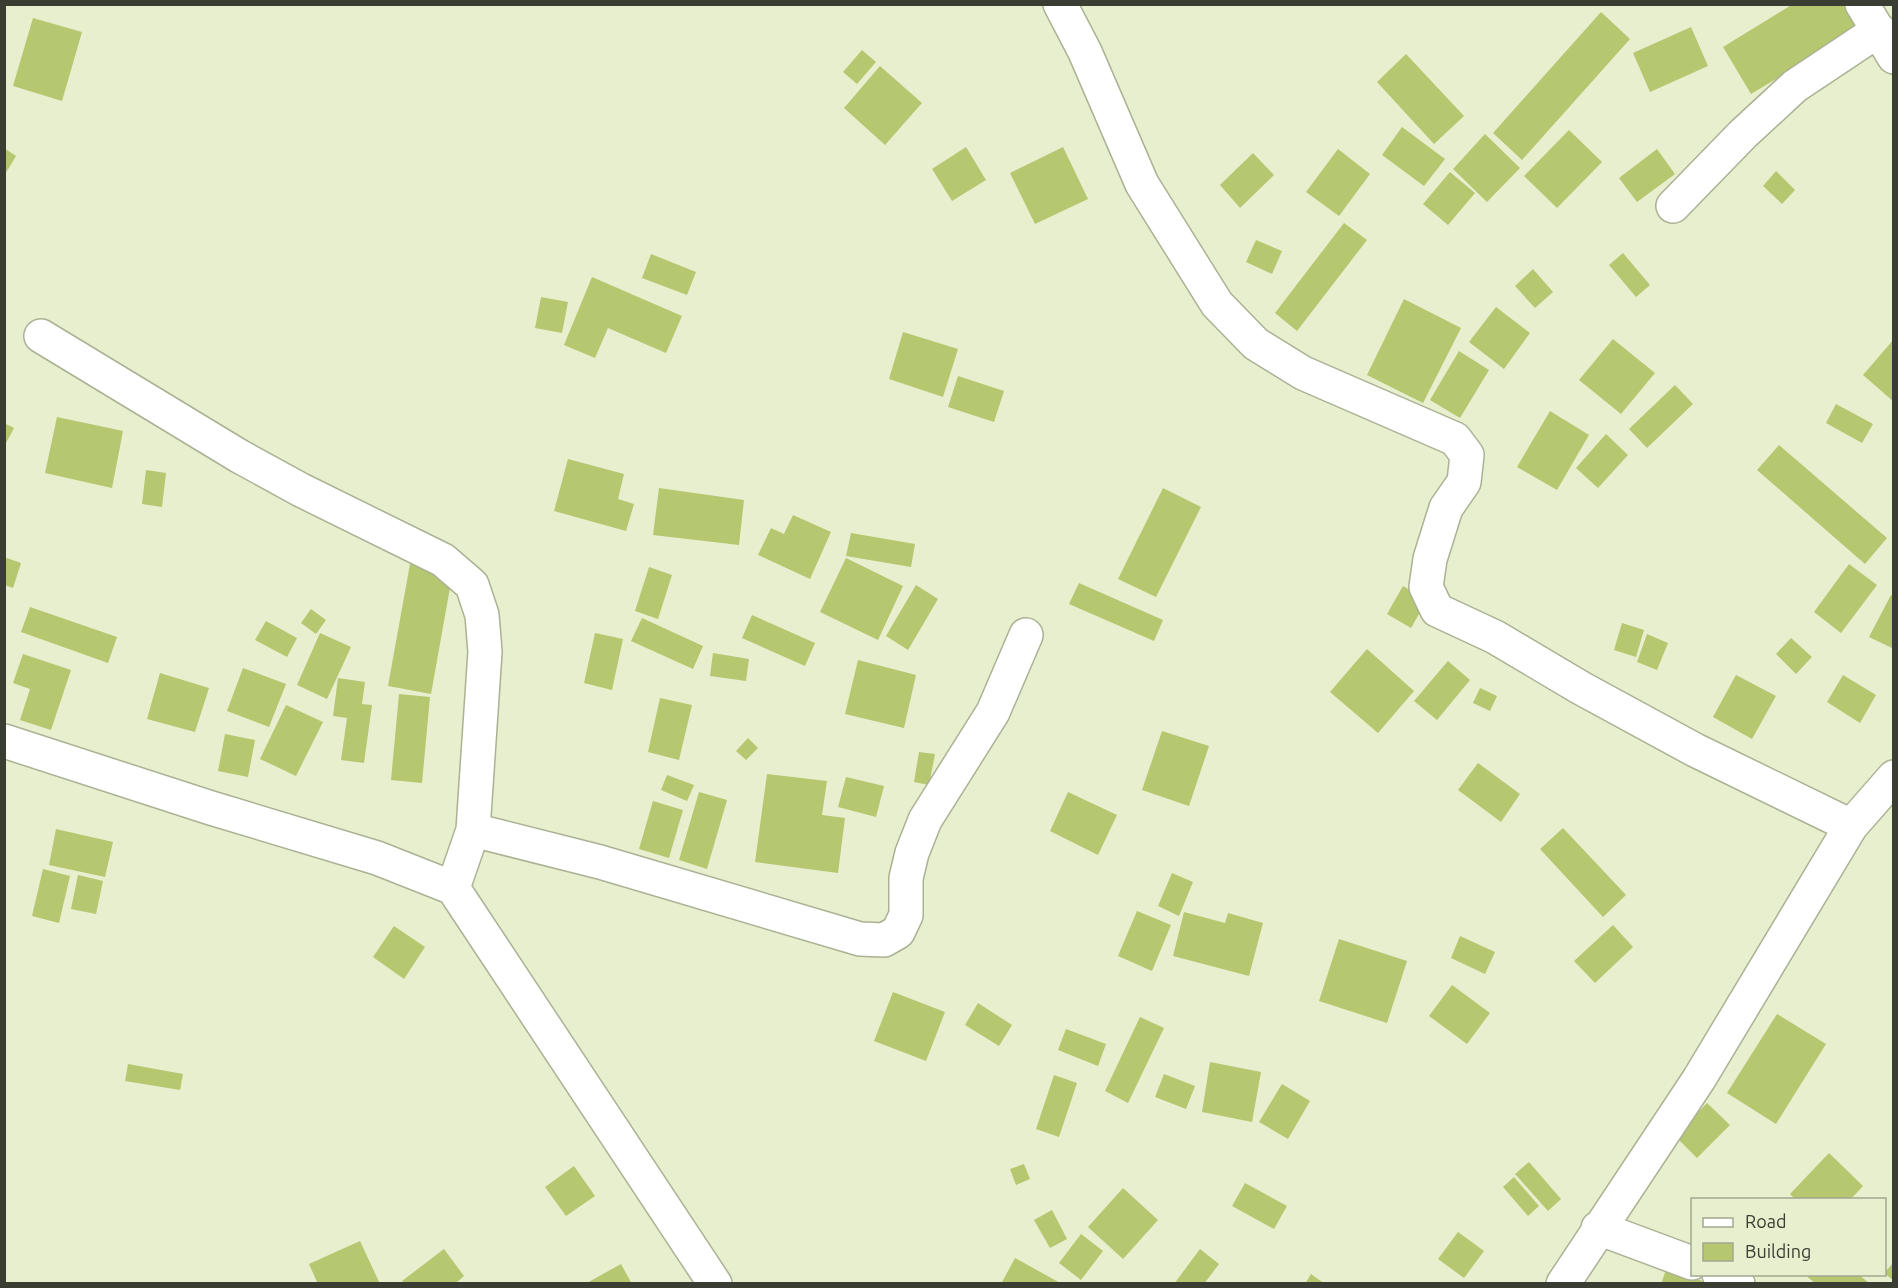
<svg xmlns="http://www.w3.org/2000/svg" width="1898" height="1288" viewBox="0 0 1898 1288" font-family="Ubuntu,sans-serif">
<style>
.building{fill:#b5c76f}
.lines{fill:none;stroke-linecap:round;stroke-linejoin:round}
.street-casing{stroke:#abb294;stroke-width:36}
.street{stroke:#fff;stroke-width:33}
</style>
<rect width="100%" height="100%" fill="#e7efcf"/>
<path class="building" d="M1793,4H1853L1865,25L1751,94L1723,47Z
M1601,12L1630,39L1522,160L1493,133Z
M33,18L82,32L62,101L13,86Z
M1691,27L1708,66L1650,92L1633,53Z
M862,50L876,62L857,84L843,72Z
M1406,54L1464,116L1434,144L1377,82Z
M880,66L922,103L885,145L844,108Z
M1402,127L1445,159L1424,186L1382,155Z
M1569,130L1602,162L1557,208L1524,176Z
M1485,134L1520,168L1487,202L1453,169Z
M966,147L986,180L952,201L932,169Z
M1063,147L1088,199L1035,224L1010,173Z
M4,148L16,156L4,176Z
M1338,149L1370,174L1339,216L1306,192Z
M1657,149L1675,174L1637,202L1619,178Z
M1253,153L1274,175L1240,208L1220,185Z
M1776,171L1795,190L1782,204L1763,186Z
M1450,172L1475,193L1448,225L1423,204Z
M1344,223L1367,240L1297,331L1275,313Z
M1256,240L1282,251L1272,274L1246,262Z
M1623,253L1650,285L1636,297L1609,265Z
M651,254L696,272L687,295L642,278Z
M1533,269L1553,292L1535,308L1515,286Z
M592,277L682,316L666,353L608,328L595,358L564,345Z
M541,297L568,302L562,333L535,328Z
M1404,299L1461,328L1423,403L1367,375Z
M1496,307L1530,333L1504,369L1469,342Z
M903,332L958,349L943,397L889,379Z
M1613,339L1655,373L1621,414L1579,380Z
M1894,339V402L1863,375Z
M1459,351L1489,370L1460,418L1430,400Z
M958,376L1004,391L994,422L948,407Z
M1675,385L1693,404L1647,448L1629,429Z
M1836,404L1873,424L1862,443L1826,423Z
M1550,411L1589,435L1557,490L1517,467Z
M57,417L123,431L112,488L45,473Z
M4,423L14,428L4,447Z
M1606,434L1628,455L1598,488L1576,468Z
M1779,445L1887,538L1865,564L1757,470Z
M568,459L624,474L618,499L634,504L626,531L554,511Z
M146,470L166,473L162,507L142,504Z
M659,488L744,500L739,545L653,535Z
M1163,488L1201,507L1156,597L1118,579Z
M793,515L831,532L810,579L758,555L771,528L784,534Z
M851,533L915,544L911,567L846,556Z
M4,557L21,563L13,588L4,585Z
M846,558L903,586L878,640L820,612Z
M410,564L453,571L431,694L388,686Z
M1849,564L1877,585L1841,633L1814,612Z
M649,567L672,575L658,619L635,611Z
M1079,583L1163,620L1154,641L1069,604Z
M916,585L938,599L908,650L886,636Z
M1403,586L1427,600L1411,628L1387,614Z
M1891,595L1894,596V649L1869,637Z
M30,607L117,637L108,663L21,632Z
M311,609L326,620L316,634L301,623Z
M752,615L815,643L805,666L742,638Z
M642,618L703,646L693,669L631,641Z
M266,621L297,638L287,657L255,640Z
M1622,623L1644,630L1636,657L1614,650Z
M320,633L351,647L327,699L297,685Z
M595,633L623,639L612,690L584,683Z
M1647,634L1668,643L1657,670L1637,662Z
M1791,638L1812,657L1796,674L1776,654Z
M1367,649L1414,691L1378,733L1330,692Z
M713,653L749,659L746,681L710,676Z
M23,654L71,670L51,730L20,720L30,689L13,683Z
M858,660L916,675L904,728L845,714Z
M1448,661L1470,680L1437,720L1414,701Z
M243,668L286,684L269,727L227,711Z
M160,673L209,688L195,732L147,719Z
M1736,675L1776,696L1752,739L1713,717Z
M1843,675L1876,695L1860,723L1827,702Z
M338,678L365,682L362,704L372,705L364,763L341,760L347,718L333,716Z
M1480,688L1497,696L1490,711L1473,703Z
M399,694L430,697L422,783L391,780Z
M660,698L692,705L679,760L648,752Z
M286,705L323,722L296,776L260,759Z
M1162,731L1209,746L1189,806L1142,790Z
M225,734L255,740L248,777L218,771Z
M748,738L758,748L746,760L736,751Z
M919,752L935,754L929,785L914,782Z
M1478,763L1520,794L1501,822L1458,790Z
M767,774L827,781L822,815L845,818L838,873L755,862Z
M667,775L694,785L687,801L661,790Z
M846,777L884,786L876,817L838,807Z
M699,792L727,800L707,869L679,860Z
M1068,792L1117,815L1098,855L1050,831Z
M653,801L683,810L669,858L639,849Z
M1563,828L1626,895L1603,917L1540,849Z
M56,829L113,842L105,877L49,865Z
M43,869L70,876L59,923L32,916Z
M1172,873L1193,882L1179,916L1158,906Z
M78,875L103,881L96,914L71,909Z
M1137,911L1171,925L1152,971L1118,956Z
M1184,912L1225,923L1228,913L1263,923L1249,976L1173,956Z
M1613,925L1633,947L1595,983L1574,961Z
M394,926L425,947L404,979L373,957Z
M1460,936L1495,952L1485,974L1451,958Z
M1339,939L1407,961L1387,1023L1319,1001Z
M1452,985L1490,1013L1467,1044L1429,1016Z
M893,992L945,1012L926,1061L874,1041Z
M978,1003L1012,1025L999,1046L965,1025Z
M1777,1014L1826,1044L1776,1124L1727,1093Z
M1140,1017L1164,1028L1128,1103L1105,1091Z
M1066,1029L1106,1044L1098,1066L1058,1050Z
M1210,1062L1261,1072L1252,1122L1202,1112Z
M128,1064L183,1074L180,1090L125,1081Z
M1164,1074L1195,1086L1186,1109L1155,1097Z
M1054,1075L1077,1083L1059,1137L1036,1129Z
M1282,1084L1310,1101L1288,1139L1259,1122Z
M1707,1103L1730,1125L1697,1158L1675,1136Z
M1829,1153L1863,1186L1850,1200H1796L1790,1194Z
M1529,1162L1561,1199L1548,1211L1515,1174Z
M1024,1164L1030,1179L1016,1185L1010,1169Z
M574,1166L595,1196L566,1216L545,1187Z
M1514,1177L1539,1206L1528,1216L1503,1187Z
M1245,1183L1287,1206L1274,1229L1232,1206Z
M1123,1188L1158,1220L1123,1259L1088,1227Z
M1052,1210L1067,1239L1050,1248L1034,1220Z
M1458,1232L1484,1251L1464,1278L1438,1259Z
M1081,1234L1103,1251L1081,1280L1059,1263Z
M360,1241L380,1284H318L309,1264Z
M444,1249L464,1276L455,1284H404L402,1281Z
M1200,1249L1219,1264L1204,1284H1174Z
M1015,1258L1062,1284H1001Z
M1894,1262V1281L1884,1273Z
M621,1264L632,1284H585Z
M1667,1267L1710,1284H1661Z
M1311,1274L1325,1284H1305Z
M1804,1274H1858L1870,1284H1816Z"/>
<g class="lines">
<defs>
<path id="street" d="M1060,4L1085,52L1142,184L1217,304L1256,344L1303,373L1455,439L1467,455L1464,482L1446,508L1430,559L1426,587L1437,610L1495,637L1581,688L1695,750L1851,826
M1862,4L1894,57
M1673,206L1743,134L1795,86L1879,30
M41,336L239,456L301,490L443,560L472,585L482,615L485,652L473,830L453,888
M4,741L211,808L377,858L453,888L715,1284
M473,830L600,862L860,939L884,940L898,932L906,915V878L912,853L925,820L993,712L1026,635
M1598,1228L1692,1263
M1719,1274L1738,1284
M1563,1284L1699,1079L1851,826L1894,777"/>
</defs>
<use href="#street" class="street-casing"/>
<use href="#street" class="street"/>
</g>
<rect width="1898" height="1288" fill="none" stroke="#3a3d31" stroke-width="12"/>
<rect x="1691" y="1198" width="195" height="78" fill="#e7efcf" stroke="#a2a890" stroke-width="1.5"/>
<rect x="1703" y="1218" width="30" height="9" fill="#ffffff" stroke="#a2a890" stroke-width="1.5"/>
<text x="1745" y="1228" font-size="18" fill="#3a3d31">Road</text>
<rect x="1703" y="1243" width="30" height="18" fill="#b5c76f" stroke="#a2a890" stroke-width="1.5"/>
<text x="1745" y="1258" font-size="18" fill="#3a3d31">Building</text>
</svg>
